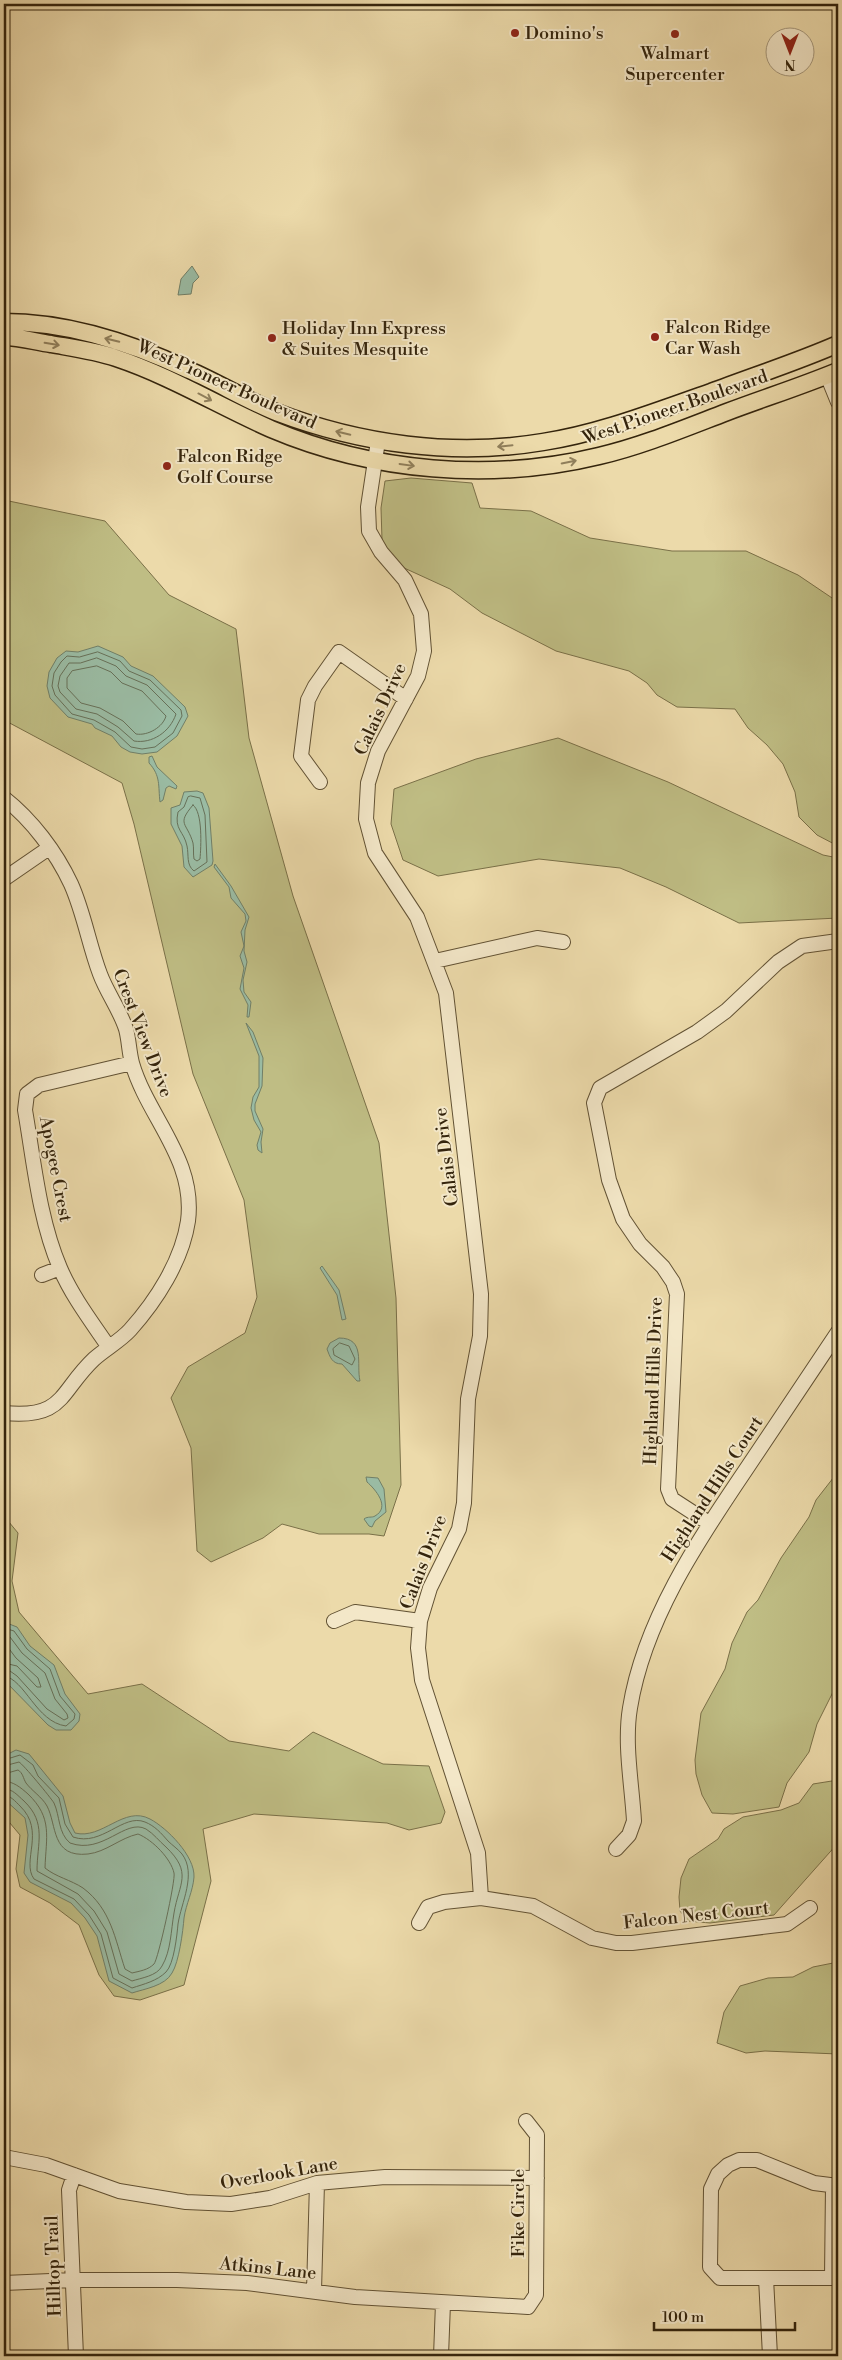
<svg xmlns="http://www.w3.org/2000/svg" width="842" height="2360" viewBox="0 0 842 2360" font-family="'Libre Bodoni',serif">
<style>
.green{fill:#bfbd84;stroke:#7a7048}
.water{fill:#9abba3;stroke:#717f67}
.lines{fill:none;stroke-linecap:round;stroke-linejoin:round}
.shore{stroke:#677058;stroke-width:1}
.minor-casing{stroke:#625234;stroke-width:16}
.major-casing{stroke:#34240c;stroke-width:19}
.minor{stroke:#f3e7c8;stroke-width:14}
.major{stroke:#ecdaaa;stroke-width:16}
.oneway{stroke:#907f5b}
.poi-dot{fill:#8f2418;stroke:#f3e7c8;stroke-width:2}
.labels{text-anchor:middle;stroke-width:4;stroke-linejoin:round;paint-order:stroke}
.poi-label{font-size:18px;fill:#34240c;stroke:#f3e7c8;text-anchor:start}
.street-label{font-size:18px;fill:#34240c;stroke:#f3e7c8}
</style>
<rect width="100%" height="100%" fill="#ecdaaa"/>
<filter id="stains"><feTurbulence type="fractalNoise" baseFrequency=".004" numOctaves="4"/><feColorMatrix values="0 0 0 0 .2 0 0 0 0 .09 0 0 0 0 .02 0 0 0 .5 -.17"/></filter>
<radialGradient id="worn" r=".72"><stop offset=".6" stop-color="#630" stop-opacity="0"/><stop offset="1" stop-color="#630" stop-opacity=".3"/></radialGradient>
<path class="green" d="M411,478L472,483L480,508L531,511L590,538L672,551H746L798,575L838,602V846L817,835L799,817L795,792L783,764L767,745L748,728L735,709L677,707L657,695L647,683L629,671L556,651L482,613L450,589L402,567L392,556L382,540L381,508L385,481Z
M4,500L105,521L169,595L236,629L249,738L293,896L379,1143L396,1298L401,1485L384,1536L369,1534H319L282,1524L263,1538L211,1562L197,1551L191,1448L171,1398L188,1367L245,1333L257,1297L244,1200L193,1074L134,824L122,783L4,720Z
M558,738L668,782L823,855L838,858V918L739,923L666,887L620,868L539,859L438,876L403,860L391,824L394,789L476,759Z
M838,1464V1682L817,1724L809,1752L787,1783L779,1807L733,1814L712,1813L702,1795L696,1774L695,1760L701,1713L725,1669L732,1643L747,1612L758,1600L781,1558L809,1517L816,1500L837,1473Z
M4,1516L18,1533L12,1581L19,1612L88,1694L142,1684L229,1741L289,1751L313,1732L383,1764L429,1766L445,1812L441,1823L409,1830L387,1823L254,1814L203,1829L211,1881L184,1985L140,2000L114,1996L99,1975L79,1925L50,1903L20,1887L16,1869L20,1835L4,1816Z
M838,1780V1843L774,1915L710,1923L688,1921L680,1911L679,1897L681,1878L689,1859L718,1839L724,1829L743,1817L781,1810L799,1803L813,1784Z
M838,1962V2054L765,2051L746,2053L717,2043L724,2012L740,1986L768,1978L793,1977L813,1967Z"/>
<path class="water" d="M192,266L199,277L193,283L191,294L178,295L181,279Z
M98,646L123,657L131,666L153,676L185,707L188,716L177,736L157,752L142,754L130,752L121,747L112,736L95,728L92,724L68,717L50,698L47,686L49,672L57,658L66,651L78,652Z
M152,756L157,767L177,786L176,789L169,786L166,788L163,800L160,802C158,786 161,776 149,763V757Z
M197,791L203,793L209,808L213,861L212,865L193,877L184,867L182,846L171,824V808L180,805L184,792Z
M215,864L231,886L249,917L245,930L244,951L247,962L243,980L244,992L251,1002L249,1017H247L248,1005L240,989L244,968L240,956L244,946L241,932L246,921L245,914L231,898L229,887L214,867Z
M246,1023L253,1032L263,1058L262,1086L255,1104V1111L263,1129L261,1142L262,1153L258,1150L257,1145L261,1132L254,1120L251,1108L253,1097L259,1087V1056Z
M322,1266L339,1290L346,1319L342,1320L337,1295L320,1268Z
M339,1338C366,1338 356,1364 360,1381H357L342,1364C332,1364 330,1357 327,1349L330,1343Z
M366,1477L378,1478L384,1489L386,1512L375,1521L372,1527L369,1526L364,1519C368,1516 372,1518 375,1516C391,1507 375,1489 367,1482Z
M4,1622L17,1627L30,1646L54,1665L65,1694L80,1714L79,1721L71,1730H56L48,1725L4,1680Z
M16,1750L29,1754L63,1796L70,1823L75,1833C102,1840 124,1805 150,1819C167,1828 195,1856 194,1877C193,1891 186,1904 184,1918C183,1931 179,1962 172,1973C165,1986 144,1989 132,1993L109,1981L97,1936L85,1918L71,1903L30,1882L24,1873L28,1835L25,1818L4,1799V1756Z"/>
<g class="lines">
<path class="shore" d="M98,652L120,661L129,671L150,680L181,710L182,716L173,733L155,747L142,749L131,747L115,732L94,720L72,714L55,695L52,686L54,673L61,662L67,656L79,657Z
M97,658L116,666L126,676L147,685L176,714C170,732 152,744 134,741L118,727L97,714L76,709L60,692L58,686L60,676L69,663H80Z
M97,666L111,672L122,683L142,691L166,716C163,727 148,736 136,734L123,721L100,708L81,703L67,688V678L72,671Z
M191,796L200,798L205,815L207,862L194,871C186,865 189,855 187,846C184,831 174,830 178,812L184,807L188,797Z
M193,805C203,812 201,847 200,859L197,861L194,859C193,854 194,848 193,843C187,822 176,825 193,805Z
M340,1343L349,1346L355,1359L352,1365L334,1355L333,1349Z
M4,1628L14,1631L27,1649L50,1669L60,1696L75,1714L74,1719L66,1726C36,1722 25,1679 4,1676
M4,1634L10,1637L22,1653L45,1673L55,1699L67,1714L68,1718L64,1720L47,1709L17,1676L10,1671L4,1670
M4,1642L16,1658L38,1678L41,1687H37L17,1666L4,1663
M4,1760L20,1755L33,1765L38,1776L59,1798L65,1824L73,1837C102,1847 123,1813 145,1822C155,1826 161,1833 168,1841C172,1845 178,1849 182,1854C197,1874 181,1903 178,1924C177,1935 174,1964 166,1972C157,1981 144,1984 132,1988L113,1978L101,1934L89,1915L74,1899L34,1879C21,1861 46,1831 20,1806C15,1801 11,1796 4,1795
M4,1766L19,1762C23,1764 51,1798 54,1803C60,1816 58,1833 70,1843C103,1855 125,1818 146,1829C154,1834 159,1841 166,1847C193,1873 179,1883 174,1913C171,1930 171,1951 162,1966C157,1976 141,1978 132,1981L119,1974L107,1932L94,1911L78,1894L37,1871C37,1843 47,1823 24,1801C17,1795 13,1789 4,1789
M4,1774L18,1770C23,1773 23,1778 26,1783C32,1791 42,1797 47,1806C57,1825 51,1858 88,1854C106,1852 120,1838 138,1834C153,1840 171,1859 174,1873C176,1879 158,1960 154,1964C148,1970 140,1971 132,1973L125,1969C115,1939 111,1909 83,1888C71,1880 56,1877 45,1868C46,1837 53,1818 28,1794C20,1787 14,1782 4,1781"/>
<defs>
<path id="minor" d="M827,375L838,402
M378,441L368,507L369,531L381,552L405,580L421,614L424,651L418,676L378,751L368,783L366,819L375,853L417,917L446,993L481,1294L480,1336L468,1399L464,1503L459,1529L430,1588L420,1621L418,1648L422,1680L478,1853L481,1898
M320,782L301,756L308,700L315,686L339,652L406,699
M4,798C32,820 56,852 71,884C84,913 89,945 100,974C107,993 120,1010 126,1029C129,1040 129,1052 132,1063C148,1118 196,1159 188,1221C182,1261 156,1301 130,1330C120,1341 105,1349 94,1359C59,1392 65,1419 4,1413
M4,879L49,848
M435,961L537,938L563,942
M42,1275L60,1268
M108,1346C91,1321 72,1296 60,1268C39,1219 34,1162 25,1110L27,1094L39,1085L132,1063
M709,1523L672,1499L668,1489L677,1294L673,1282L663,1267L640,1244L623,1219L609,1180L594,1103L600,1088L697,1032L726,1011L778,962L802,946L838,941
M334,1621L355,1612L420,1621
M616,1849L629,1835L634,1821C632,1785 624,1744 630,1708C644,1621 697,1542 745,1471C776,1425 807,1379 838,1332
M419,1923L428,1907L444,1902L481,1898L533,1906L592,1938L616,1943H632L787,1924L810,1908
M4,2157L46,2165L119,2191L186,2202L231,2204L270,2198L317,2183L385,2177L537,2178
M74,2175L69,2190L76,2356
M838,2186L814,2183L757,2160H739L728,2165L718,2174L711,2189L710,2267L720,2278H838
M766,2278L770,2356
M832,2278L833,2185
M4,2283L74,2280H177L247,2283L355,2297L528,2307L536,2295L537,2135L526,2121
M314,2291L317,2183
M441,2356L443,2303"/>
<path id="major" d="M4,322C68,322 132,343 189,370C219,383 246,400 276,412C360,444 453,457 543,442C601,433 656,411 711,392C753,376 797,362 838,344
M4,337C20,337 36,342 51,344C73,348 95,351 116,358C170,376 219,406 271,429C372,472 492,482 599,456C642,446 685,428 727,412C764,398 802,386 838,371"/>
</defs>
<use href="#minor" class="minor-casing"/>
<use href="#major" class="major-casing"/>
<use href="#minor" class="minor"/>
<use href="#major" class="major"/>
</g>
<defs><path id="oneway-shaft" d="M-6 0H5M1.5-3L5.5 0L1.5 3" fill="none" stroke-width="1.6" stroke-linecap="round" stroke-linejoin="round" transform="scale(1.25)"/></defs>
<g class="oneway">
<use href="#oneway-shaft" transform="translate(112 340) rotate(-166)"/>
<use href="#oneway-shaft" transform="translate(52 344) rotate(9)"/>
<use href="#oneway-shaft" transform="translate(205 397) rotate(28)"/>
<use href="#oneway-shaft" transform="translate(343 433) rotate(-167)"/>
<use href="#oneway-shaft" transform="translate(505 446) rotate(174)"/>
<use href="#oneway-shaft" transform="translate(569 462) rotate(-11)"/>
<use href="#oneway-shaft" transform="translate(407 465) rotate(8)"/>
</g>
<g class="poi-dot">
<circle cx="515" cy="33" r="5"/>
<circle cx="675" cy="34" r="5"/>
<circle cx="655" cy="337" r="5"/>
<circle cx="272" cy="338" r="5"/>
<circle cx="167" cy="466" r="5"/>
</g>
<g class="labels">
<g class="poi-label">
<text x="525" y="39">Domino's</text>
<text x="675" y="59" text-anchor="middle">Walmart<tspan x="675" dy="21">Supercenter</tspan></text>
<text x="665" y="333">Falcon Ridge<tspan x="665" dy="21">Car Wash</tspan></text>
<text x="282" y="334">Holiday Inn Express<tspan x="282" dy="21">&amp; Suites Mesquite</tspan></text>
<text x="177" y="462">Falcon Ridge<tspan x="177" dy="21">Golf Course</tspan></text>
</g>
<g class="street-label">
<text transform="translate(227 384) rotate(24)" y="6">West Pioneer Boulevard</text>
<text transform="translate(675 407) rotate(-19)" y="6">West Pioneer Boulevard</text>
<text transform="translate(380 709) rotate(-65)" y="6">Calais Drive</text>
<text transform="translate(143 1033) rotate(69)" y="6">Crest View Drive</text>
<text transform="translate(446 1157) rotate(-97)" y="6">Calais Drive</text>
<text transform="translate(56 1169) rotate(79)" y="6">Apogee Crest</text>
<text transform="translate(653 1381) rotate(-88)" y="6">Highland Hills Drive</text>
<text transform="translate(712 1489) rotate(-57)" y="6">Highland Hills Court</text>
<text transform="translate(423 1562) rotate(-69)" y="6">Calais Drive</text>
<text transform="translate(696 1915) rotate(-6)" y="6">Falcon Nest Court</text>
<text transform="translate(279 2173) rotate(-10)" y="6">Overlook Lane</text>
<text transform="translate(518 2213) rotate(-90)" y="6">Fike Circle</text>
<text transform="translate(53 2266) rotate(-92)" y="6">Hilltop Trail</text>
<text transform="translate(268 2268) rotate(6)" y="6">Atkins Lane</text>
</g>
</g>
<rect width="842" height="2360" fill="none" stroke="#ecdaaa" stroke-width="20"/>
<rect x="5" y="5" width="832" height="2350" fill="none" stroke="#34240c" stroke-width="2.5"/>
<rect x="10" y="10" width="822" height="2340" fill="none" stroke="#34240c"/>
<g transform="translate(790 52) rotate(180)"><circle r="24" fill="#f3e7c8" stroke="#a7997d"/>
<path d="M0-4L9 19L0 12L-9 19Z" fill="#8f2418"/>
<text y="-8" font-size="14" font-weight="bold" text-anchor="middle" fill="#34240c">N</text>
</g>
<path d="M654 2322v8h141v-8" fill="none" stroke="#34240c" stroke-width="2.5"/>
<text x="662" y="2322" font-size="15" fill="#34240c" stroke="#f3e7c8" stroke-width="4" paint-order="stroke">100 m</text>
<rect width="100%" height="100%" filter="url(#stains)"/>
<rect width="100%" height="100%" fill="url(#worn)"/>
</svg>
